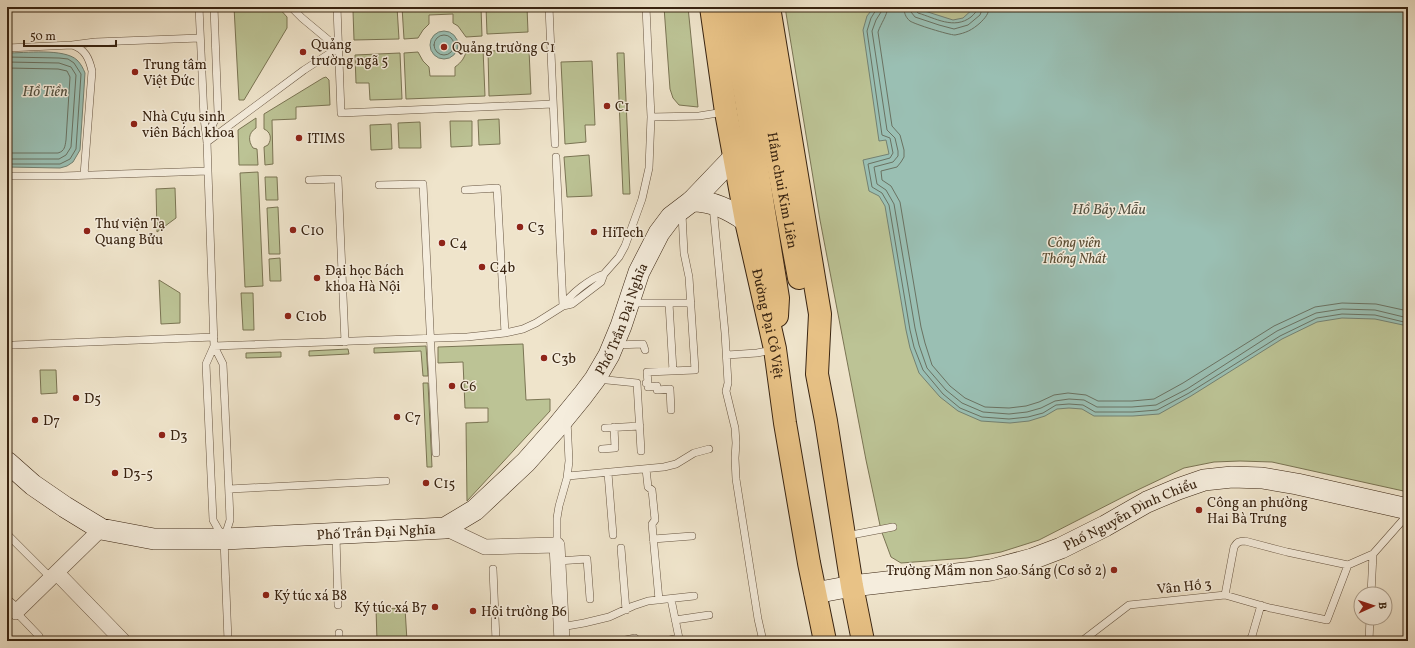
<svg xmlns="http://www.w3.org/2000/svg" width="1415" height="648" viewBox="0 0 1415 648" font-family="Vollkorn,serif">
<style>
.green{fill:#bcc395;stroke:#7a7453}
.water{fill:#9abfb3;stroke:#738172}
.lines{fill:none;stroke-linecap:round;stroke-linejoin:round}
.shore{stroke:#6a7262;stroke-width:1}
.lane-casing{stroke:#665440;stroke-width:8}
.street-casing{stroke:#665440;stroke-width:16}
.secondary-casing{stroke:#392411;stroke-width:22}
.primary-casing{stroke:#392411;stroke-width:24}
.lane{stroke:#f5eddd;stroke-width:7}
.street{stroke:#f5eddd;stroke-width:15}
.secondary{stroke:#f5eddd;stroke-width:21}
.primary{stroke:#e8c286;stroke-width:22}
.poi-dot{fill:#8f2418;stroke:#f5eddd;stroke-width:1.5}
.labels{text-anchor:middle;stroke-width:3;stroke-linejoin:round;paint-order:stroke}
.poi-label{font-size:14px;fill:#392411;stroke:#f5eddd;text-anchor:start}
.street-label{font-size:14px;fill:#392411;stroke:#f5eddd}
.park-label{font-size:14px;font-style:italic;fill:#5a4c32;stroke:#f5eddd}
.water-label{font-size:15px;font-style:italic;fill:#565242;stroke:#f5eddd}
</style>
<rect width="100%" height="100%" fill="#efe4cb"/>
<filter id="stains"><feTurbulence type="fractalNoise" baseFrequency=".005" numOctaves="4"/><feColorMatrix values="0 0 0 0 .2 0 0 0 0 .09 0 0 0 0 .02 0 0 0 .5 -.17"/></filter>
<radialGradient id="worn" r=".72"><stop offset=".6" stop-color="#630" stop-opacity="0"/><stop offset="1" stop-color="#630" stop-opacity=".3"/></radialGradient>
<path class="green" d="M234,7H278L287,17V28L244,100H239Z
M366,7H397L399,39L354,40L353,11L366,10Z
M402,7H481L482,36L466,37L458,26L453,23V14L429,15V24L423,30L418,38L404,39Z
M486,7H527L528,32L487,34Z
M664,7H688L698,107L679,105L673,98L670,89Z
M785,7H1408V492L1272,462L1240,461L1214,462L1184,468L1127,495L1039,540L1001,552L967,558L901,563L891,557L881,530L866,460L820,220Z
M467,49H483L485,96L406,99L404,53L418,52L423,61L429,67L430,76H455V67C462,62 465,57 467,49Z
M529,50L531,94L489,96L488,51Z
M400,53L402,99L370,100L369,83H356L355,55Z
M624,53L630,194H623L617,53Z
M592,61L595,125H585L586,142L565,144L561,62Z
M326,77L329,80L330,105L296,107V119L272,120L273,164L265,165L264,147L268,145C272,139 271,132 264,129V114L323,78Z
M256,118V128C248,133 248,141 253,148L257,149L258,165H239L238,130Z
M499,119L500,144L479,145L478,120Z
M450,121H472V146L451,147Z
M420,122L421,148H399L398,123Z
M391,124L392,149L371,150L370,125Z
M589,155L592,196L567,197L564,157Z
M258,172L263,286L245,287L240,173Z
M265,177H277L278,200H266Z
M175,188L176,218L157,232L156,189Z
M278,207L280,254H269L267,208Z
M280,258L281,281H270L269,259Z
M159,280L180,293V323L161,324Z
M241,293H253L254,330H243Z
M523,344L526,400L550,399V411L467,501L466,423L488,422V408H465L463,362L438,363V347Z
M426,346L428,376H423L421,351L374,353V348Z
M348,349L349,354L309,356V351Z
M281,352V357L246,358V353Z
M40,370H56L57,393L41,394Z
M423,383H428L432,467H427Z
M405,608L407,641H377L376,609Z"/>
<path class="water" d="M874,7H912L953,20L963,18L975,7H1408V328L1403,325L1375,319L1342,318L1317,322L1282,339L1191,396L1159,414L1133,416H1094L1082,409L1069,408L1057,409L1045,416L1029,421L1010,423L981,421L958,411L940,397L919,373L910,348L906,330L885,206L879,196L869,191L863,160L889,154L886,140L879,141L863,30L867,16Z
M430 45a14 14 0 1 1 28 0a14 14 0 1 1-28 0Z
M7,53C25,53 64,48 77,60C81,64 83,68 85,73L80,150L73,162L67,166L60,168L7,167Z"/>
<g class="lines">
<path class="shore" d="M877,7L876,10L871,18L867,31L882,135L890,138L893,153L890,158L868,164L872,187L882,193L889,205L910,330L914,347L923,370L943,394L960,408L982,417L1009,419L1028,417L1043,413L1056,405L1069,404L1083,405L1095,412H1133L1157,410L1189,393L1280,336L1317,318L1342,314L1375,315L1408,323
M882,7L881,12L876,20L872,31L887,130L895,138L898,151V156L893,162L874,167L877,184L886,190L894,204L915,328L919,345L927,368L946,390L962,403L983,412L1009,414L1027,412L1041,408L1055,401L1069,399L1084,400L1097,407H1132L1156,405L1187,389L1277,331L1316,313L1342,309L1375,310L1408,318
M888,7C887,16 881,23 878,32L892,126L900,135L904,150V157L901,162L897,167L881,171L882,180L891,186L900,202L921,327L925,343L932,365L950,386L965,398L985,407L1009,408L1026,406L1039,402L1054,395L1068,393L1086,395L1098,401H1132L1154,399L1183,383L1274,326L1315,307L1342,303L1376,304L1408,311
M904,7C904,12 905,17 910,21C914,24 949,35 955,35C966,33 972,30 980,23C985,18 989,14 989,7
M910,7L911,12L915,17L939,25L954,29L968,25L980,15L983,7
M915,7V10L918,13C935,18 954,30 971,17C974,14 977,12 978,7
M434 45a10 10 0 1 1 20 0a10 10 0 1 1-20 0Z
M7,57L59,58L68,59L74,63L81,74L76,149L70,159L60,164H7
M7,62L59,63L71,67L76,75L71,147L66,155L59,159H7
M7,68L58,69L67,71L70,77L66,140C65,146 65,151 58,153H7"/>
<defs>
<path id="lane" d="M199,7L204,118L207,142L214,346L223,364L228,471L230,520L224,539L228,641
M337,7L341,113L553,104
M549,7L555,144
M72,45C85,49 89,58 92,71L84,175
M7,48L72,45L95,42L200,38
M651,117L699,116L724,112
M207,137L218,113L214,7
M207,142L304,70L338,48L302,18L291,7
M556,157L563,306
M7,176H63L208,171
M309,180L338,179L345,342
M379,185L423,184L436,453
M465,190L497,188L505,333
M713,206L725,333L728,383L726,391L735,428L736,443L735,458L736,479L758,619L763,641
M631,303H669L673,371
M669,303H691
M563,306C570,294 591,278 604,274
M14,345L214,337
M615,345L643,344L645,350
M214,346L467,337L505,333L523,329L536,323L563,306L572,304L601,282L604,274L619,257L625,246L642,199L649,168L651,117L646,7
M214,346L206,364L213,520L222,536
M727,355L757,353L772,350
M597,379L637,383L641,451
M646,383H648V387L657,386V390L670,389L671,410
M648,383L647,372L695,370L689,277L684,253L682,214
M605,428L640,426
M602,449L615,448L614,427
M646,469L648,487L652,490L655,520L652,524L659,600
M608,473L613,535
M568,476L664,467L676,464L694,453L709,449
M229,489L386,481
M7,534L51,578
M336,536L338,605
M846,536L893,527
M653,539L692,536
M557,545V518L559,506L567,478L569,461L567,420
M621,548L626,610
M558,561L587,559L590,599
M493,569L496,641
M1371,594L1373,554
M1225,595L1234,547C1237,542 1239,541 1245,541L1287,552L1348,565L1373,554L1403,520L1408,512
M16,612L39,636
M675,620L709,615
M561,627L584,623L609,617L633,606L648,601L694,596
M339,633V641
M621,641L635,638L638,641
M646,641H647
M665,641L679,638L671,599
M1082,641L1129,605L1225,595L1270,608L1327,620L1348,565
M1249,641L1252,636L1261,605
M1369,641L1370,618"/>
<path id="street" d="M445,528L485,547L557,545L562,641
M57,573L123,641
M7,604L16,612L101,529"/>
<g id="secondary">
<path d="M692,201C713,201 730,210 746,221"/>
<path id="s1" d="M7,462L33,485L65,507L101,529L154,539H224L445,528L475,510L526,462L556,428L583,395L595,379L609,355L621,326L639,272L659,233L671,217L692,201L734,157"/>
<path id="s2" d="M815,593L852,586L991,570L1032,559L1061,548L1105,526L1147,502L1178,489L1204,480L1232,477L1262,478L1297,484L1408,509"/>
</g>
<g id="primary">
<path id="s3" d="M711,7L726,112L746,221L775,349L785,423L809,563L825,641"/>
<path d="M731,7L778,298L777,316"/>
<path id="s4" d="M751,7L776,154L799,278"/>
<path d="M769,7L820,314L817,374L826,421L852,586L863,641"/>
</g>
</defs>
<use href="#lane" class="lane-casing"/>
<use href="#street" class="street-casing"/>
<use href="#secondary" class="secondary-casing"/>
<use href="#primary" class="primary-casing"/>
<use href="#lane" class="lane"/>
<use href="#street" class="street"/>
<use href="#secondary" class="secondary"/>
<use href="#primary" class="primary"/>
</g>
<g class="poi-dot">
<circle cx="444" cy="47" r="4"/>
<circle cx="303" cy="52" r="4"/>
<circle cx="135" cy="72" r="4"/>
<circle cx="607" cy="106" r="4"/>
<circle cx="134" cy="124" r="4"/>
<circle cx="299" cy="138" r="4"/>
<circle cx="520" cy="227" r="4"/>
<circle cx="293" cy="230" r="4"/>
<circle cx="87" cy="231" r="4"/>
<circle cx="594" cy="232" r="4"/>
<circle cx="442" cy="243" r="4"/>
<circle cx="482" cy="267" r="4"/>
<circle cx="317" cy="278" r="4"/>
<circle cx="288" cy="316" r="4"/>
<circle cx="544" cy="358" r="4"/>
<circle cx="452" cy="386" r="4"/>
<circle cx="76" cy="398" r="4"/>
<circle cx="397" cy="417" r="4"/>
<circle cx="35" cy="420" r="4"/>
<circle cx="162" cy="435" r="4"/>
<circle cx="115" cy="473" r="4"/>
<circle cx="426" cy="483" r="4"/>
<circle cx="1199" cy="510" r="4"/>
<circle cx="1114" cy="570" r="4"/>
<circle cx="266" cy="595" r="4"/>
<circle cx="435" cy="607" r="4"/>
<circle cx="473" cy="611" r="4"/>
</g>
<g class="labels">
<g class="poi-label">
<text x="311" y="49">Quảng<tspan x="311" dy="16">trường ngã 5</tspan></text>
<text x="452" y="52">Quảng trường C1</text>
<text x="143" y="69">Trung tâm<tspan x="143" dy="16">Việt Đức</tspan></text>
<text x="615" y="111">C1</text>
<text x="142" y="121">Nhà Cựu sinh<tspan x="142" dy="16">viên Bách khoa</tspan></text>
<text x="307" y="143">ITIMS</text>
<text x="95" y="228">Thư viện Tạ<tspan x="95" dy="16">Quang Bửu</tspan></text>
<text x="528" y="232">C3</text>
<text x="301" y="235">C10</text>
<text x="602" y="237">HiTech</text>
<text x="450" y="248">C4</text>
<text x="490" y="272">C4b</text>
<text x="325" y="275">Đại học Bách<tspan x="325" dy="16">khoa Hà Nội</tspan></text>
<text x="296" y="321">C10b</text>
<text x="552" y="363">C3b</text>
<text x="460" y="391">C6</text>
<text x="84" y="403">D5</text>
<text x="405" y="422">C7</text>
<text x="43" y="425">D7</text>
<text x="170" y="440">D3</text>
<text x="123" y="478">D3-5</text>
<text x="434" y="488">C15</text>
<text x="1207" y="507">Công an phường<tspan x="1207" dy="16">Hai Bà Trưng</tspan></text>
<text x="1106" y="575" text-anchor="end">Trường Mầm non Sao Sáng (Cơ sở 2)</text>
<text x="274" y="600">Ký túc xá B8</text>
<text x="427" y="612" text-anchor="end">Ký túc xá B7</text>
<text x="481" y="616">Hội trường B6</text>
</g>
<g class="street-label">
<text dy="5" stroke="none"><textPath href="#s4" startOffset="186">Hầm chui Kim Liên</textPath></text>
<text dy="5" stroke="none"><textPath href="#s1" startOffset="740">Phố Trần Đại Nghĩa</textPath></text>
<text dy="5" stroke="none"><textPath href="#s3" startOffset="322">Đường Đại Cồ Việt</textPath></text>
<text dy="5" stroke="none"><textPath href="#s2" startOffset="328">Phố Nguyễn Đình Chiểu</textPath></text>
<text dy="5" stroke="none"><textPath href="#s1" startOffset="392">Phố Trần Đại Nghĩa</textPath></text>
<text transform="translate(1184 586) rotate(-6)" y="5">Vân Hồ 3</text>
</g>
<g class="park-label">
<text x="1074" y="247">Công viên<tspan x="1074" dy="16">Thống Nhất</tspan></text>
</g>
<g class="water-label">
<text x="45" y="96">Hồ Tiền</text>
<text x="1109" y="214">Hồ Bảy Mẫu</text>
</g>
</g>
<rect width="1415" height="648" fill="none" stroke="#efe4cb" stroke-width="24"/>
<rect x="8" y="8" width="1399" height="632" fill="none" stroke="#392411" stroke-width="2"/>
<rect x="12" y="12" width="1391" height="624" fill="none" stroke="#392411"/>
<g transform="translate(1373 606) rotate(87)"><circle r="19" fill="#f5eddd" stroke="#aa9d8b"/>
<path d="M0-3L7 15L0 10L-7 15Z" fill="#8f2418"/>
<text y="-6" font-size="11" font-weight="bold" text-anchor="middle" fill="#392411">B</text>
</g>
<path d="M24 40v6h92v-6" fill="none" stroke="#392411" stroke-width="2"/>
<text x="30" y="40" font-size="12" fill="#392411" stroke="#f5eddd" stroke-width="3" paint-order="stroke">50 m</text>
<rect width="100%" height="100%" filter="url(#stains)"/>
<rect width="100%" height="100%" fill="url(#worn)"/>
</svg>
